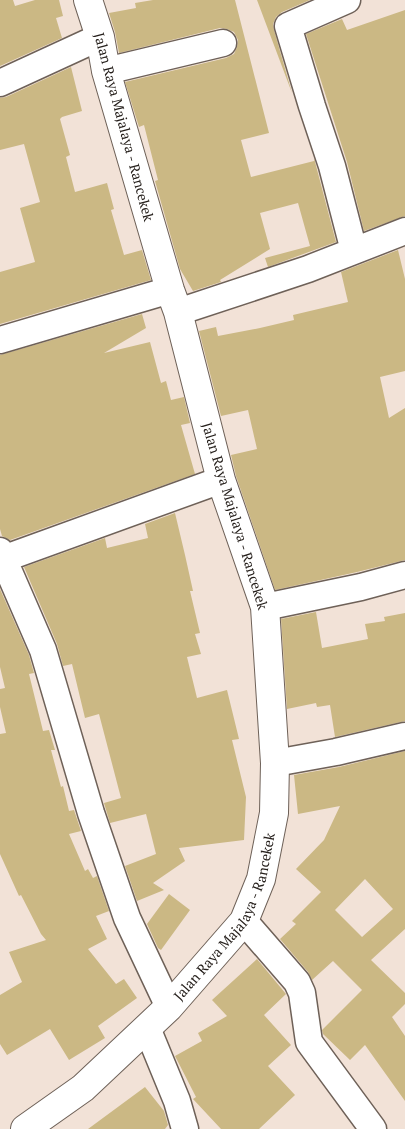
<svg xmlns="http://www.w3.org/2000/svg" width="405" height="1129" viewBox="0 0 405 1129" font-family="'PT Serif',serif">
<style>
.building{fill:#cbb884;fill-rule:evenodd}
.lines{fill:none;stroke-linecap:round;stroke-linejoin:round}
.minor-casing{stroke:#6e6158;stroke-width:29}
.major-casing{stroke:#6e6158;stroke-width:30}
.minor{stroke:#fff;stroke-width:26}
.major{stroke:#fff;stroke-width:28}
.labels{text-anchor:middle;stroke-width:5;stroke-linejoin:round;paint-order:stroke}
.street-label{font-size:14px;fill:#27211d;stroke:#fff}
</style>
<rect width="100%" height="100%" fill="#f2e2d7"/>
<path class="building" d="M0,0H13L15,6L35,0H59L63,16L56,18L62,38L0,66Z
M153,0H235L269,133L241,140L251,177L314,161V158L336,242L268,267L265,258L310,246L298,203L260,213L270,249L220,280L221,282L193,291L180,269L155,181L158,180L144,125L139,127L125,82L226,58L234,54L237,47L238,40L234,32L227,29L220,28L119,53L115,32L109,13L136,8L135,3Z
M257,0H310L282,12L276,17L273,24L274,30L292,93Z
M405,10V216L364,231L347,162L306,34L342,19L347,30Z
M71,67L82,111L62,117L60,119L70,155L66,157L75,192L107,183L114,209L111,210L124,255L142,250L151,280L0,324V272L35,262L20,208L40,202L24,144L0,150V98L6,97Z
M398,250L405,279V371L380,377L389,418L405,408V560L357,572L275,590L236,476L231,455L257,449L248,410L221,416L199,331L216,327L218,336L260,328L294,320L293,315L348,302L341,272Z
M142,314L146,328L104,353L150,342L161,383L166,381L171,400L184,397L190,423L181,425L195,474L10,540L2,536L0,529V355Z
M175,513L185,555L193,591H190L200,633L195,634L201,654L187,657L197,698L227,690L239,739L232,740L246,797L244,840L179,848L185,861L153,883L164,890L137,901L125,866L156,854L146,814L110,823L104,803L121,798L99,714L85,718L72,664L63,666L57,644L24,567L105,538L107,548L148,538L145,524Z
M0,589L29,655L34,673L29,674L43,731L49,730L55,750H51L61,787L63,786L69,811L74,810L81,831L69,834L85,871L88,869L93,878L97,876L109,911L96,916L107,939L88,949L116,984L124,979L137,998L98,1026L105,1038L69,1060L50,1029L7,1055L0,1044V995L22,982L9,952L46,940L41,934L21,895L19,896L0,854V734L6,733L0,707V689L5,688L0,667Z
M316,612L322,648L368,639L365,624L385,621L384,617L405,613V721L335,737L330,705L317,707L316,703L287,709L281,619Z
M405,751V929L371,960L405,993V1004L392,1017L405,1036V1101L365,1045L350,1060L323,1034L322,1030L362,990L333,961L312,980L308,972L280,939L296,924L292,921L321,892L296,869L324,840L340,806L298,814L294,775L339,767ZM365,879L393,909L362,937L335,910Z
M169,894L190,910L161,950L158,948L147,924Z
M257,959L286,994L264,1015L291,1045L268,1066L295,1095L259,1129H221L193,1099L196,1097L175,1056L202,1041L198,1033L227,1016L212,1000Z
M145,1087L164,1111L168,1125L165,1129H88Z"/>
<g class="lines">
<defs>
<path id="minor" d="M347,0L288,26L312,106L332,166L354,251
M106,71L223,43
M0,83L100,37
M178,312L308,269L405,231
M0,340L170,290
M0,551L43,650L91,813L127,918L169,1007
M0,560L221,480
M265,607L361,587L405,575
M275,763L336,752L405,736
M244,921L297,982L302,993L309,1042L373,1129
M147,1028L177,1101L185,1129"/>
<g id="major">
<path id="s1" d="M25,1129L83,1088L169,1007L244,921L261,879L274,813L275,763L265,607L221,480L178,312L170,290L106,71L100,37L88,0"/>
</g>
</defs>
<use href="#minor" class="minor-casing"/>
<use href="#major" class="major-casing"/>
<use href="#minor" class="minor"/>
<use href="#major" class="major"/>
</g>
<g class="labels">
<g class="street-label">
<text transform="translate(124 127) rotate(75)" y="5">Jalan Raya Majalaya - Rancekek</text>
<text transform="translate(235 516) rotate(73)" y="5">Jalan Raya Majalaya - Rancekek</text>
<text dy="5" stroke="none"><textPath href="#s1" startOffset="298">Jalan Raya Majalaya - Rancekek</textPath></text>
</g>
</g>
</svg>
